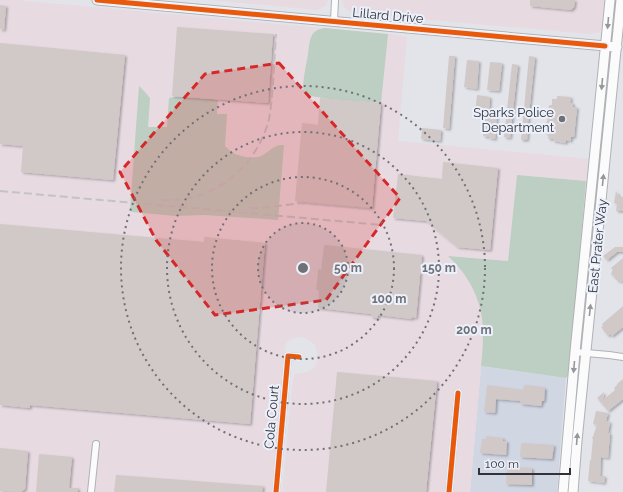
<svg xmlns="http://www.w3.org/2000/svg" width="623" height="492" viewBox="0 0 623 492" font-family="Raleway,sans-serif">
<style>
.built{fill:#d1d6e3}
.industrial{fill:#e7dae1}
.green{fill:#bccfc2}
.building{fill:#d1c8c8;filter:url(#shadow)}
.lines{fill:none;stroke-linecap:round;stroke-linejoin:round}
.street-casing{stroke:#b0b2b6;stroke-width:8}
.secondary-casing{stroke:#b0b2b6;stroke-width:11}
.street{stroke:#fbfbfc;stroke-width:6}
.secondary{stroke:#fbfbfc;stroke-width:9}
.rail{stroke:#c2c3c5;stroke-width:2;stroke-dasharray:8 4;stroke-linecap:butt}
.cycleway-casing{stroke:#ebf0fb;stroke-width:8}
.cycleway{stroke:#e8590c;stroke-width:5}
.oneway{fill:#96979a}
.marked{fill:#d62828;fill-opacity:0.2;stroke:#d62828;stroke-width:3;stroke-dasharray:8 5;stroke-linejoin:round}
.ring{fill:none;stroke:#6f7176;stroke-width:2;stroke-dasharray:2 4}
.poi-dot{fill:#6f7176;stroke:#ebf0fb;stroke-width:1.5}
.labels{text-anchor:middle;stroke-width:4;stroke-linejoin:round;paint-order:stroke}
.street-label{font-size:13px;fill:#313338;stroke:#ebf0fb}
.poi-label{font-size:13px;fill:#313338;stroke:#ebf0fb;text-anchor:end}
.centre{fill:#6f7176;stroke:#ebf0fb;stroke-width:2}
.ring-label{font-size:12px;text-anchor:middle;font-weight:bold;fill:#6f7176;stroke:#ebf0fb;stroke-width:4;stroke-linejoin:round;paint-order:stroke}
</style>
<defs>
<filter id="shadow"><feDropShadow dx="2" dy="1.5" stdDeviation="1" flood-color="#0004"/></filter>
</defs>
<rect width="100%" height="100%" fill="#e2e4ea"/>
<path class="built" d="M481,366L566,378L557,492H470Z"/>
<path class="industrial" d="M0,0H17L388,34L407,37L398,141L589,159L586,181L517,175L508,261L449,256L467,276L473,287L481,310L483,321L484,334L483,346L470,492H282L293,378L295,374L307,372L311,370L315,366L317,361V353L316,348L313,343L305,338L299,337L290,340L286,344L285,348L272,492H0Z
M210,0H328L326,5L322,8L317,10Z
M342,0H607L604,23L602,29L598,33L590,34L352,13L345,8L343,4Z"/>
<path class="green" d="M324,28L388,34L381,103C371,102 308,99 304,93C301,88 307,61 308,54C309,47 309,35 316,31C318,29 322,29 324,28Z
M139,86L144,91L150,98L148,127H167L169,98L173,97L218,100L217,114H227L225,146C228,149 232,152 235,154C243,157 253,159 261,156C269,152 274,144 284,145L278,220L205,215L175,216L132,212L130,210Z
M517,175L586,181L569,374L566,378L481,366C482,355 483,345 483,335C484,304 470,276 448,256L508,261Z"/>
<path class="building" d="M530,0H575L574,7L571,10L530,6Z
M0,5L6,6L4,30L0,29Z
M177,27L273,34L268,103L172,96Z
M0,43L125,55L113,180L21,172L23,146L0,144Z
M449,56H455L449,129L443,128Z
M529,56L535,57L528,123L546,125V122H547L549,105H552V99H557V96L571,97L570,103H573V107H577L574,137H571V141L566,140V143L553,141V139H548L549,135L546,134V130L545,129L528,128L527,140H521Z
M467,60L479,61L477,89L464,87Z
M490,62L502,63L499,91L487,90Z
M512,64L518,65L510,138L504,137Z
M477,95L490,97L489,113L497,114L495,139L489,138V137L483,136L485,116H480L481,113H475Z
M320,98L381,103L372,208L295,201L302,123L318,125Z
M422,128L441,130L440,141L421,139Z
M443,162L498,168L490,250L457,247L426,221L393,218L398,174L442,179Z
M616,191L619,197H623V211H616L617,204L614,203Z
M0,224L204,242V237L265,243L250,424L30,405V408L0,405Z
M324,245L422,255L416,318L412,317V319L378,315V318L371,317V314L318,308L319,289H316L317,283L318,269L321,270Z
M615,247H623V252H617L607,260L603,256Z
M623,258V282L616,280V278L613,277L614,275H611L612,271L613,270L611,268Z
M623,306V327L612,336L610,334L608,336L601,327L603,326L602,324Z
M337,372L437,381L426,492H326Z
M623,379V399L608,411L597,398L604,392L603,400L615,390L614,388L617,385V384Z
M487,385L523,390L524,385L543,387V388H545L544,401H542L541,406L522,404L520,403L521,401L496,399L495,413L484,412Z
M596,411L608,413L606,421L610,422L608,433H610L608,458L601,457L600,476H605L604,483L588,481L590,460H591L592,448L593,439H592L597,425L593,424Z
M486,436L503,438V441H507L506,455L480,453L482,439H486Z
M521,443L554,445L552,459L520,457Z
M0,448L28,451L25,489L21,492L0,491Z
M39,454L72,457L69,488H78V492H36Z
M507,467L532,468V485L506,484Z
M116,475L263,486L262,492H114Z"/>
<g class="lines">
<defs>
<path id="street" d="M334,21L335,0
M575,352L609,355L623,357
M91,492L96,444
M276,492L288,356L299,357
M449,492L458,393"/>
<path id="secondary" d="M97,0L617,47
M563,492L575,352L610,0
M573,492L577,441L621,0"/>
</defs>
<use href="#street" class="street-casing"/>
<use href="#secondary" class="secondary-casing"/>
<use href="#street" class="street"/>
<use href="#secondary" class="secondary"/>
<path class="rail" d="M0,191L382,225
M161,200C169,200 177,200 185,199C226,192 259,159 269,119C271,108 272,95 273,83C274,67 275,51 276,34
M250,208H262L301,203L370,209"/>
<defs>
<path id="cycleway" d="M97,0L605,46
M276,492L288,356L299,357
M449,492L458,393"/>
</defs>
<use href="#cycleway" class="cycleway-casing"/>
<use href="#cycleway" class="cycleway"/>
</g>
<defs><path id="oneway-solid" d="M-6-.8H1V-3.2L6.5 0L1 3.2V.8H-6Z"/></defs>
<g class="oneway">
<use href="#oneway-solid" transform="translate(608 23) rotate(95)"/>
<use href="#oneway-solid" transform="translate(602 84) rotate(95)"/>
<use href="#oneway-solid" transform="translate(603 180) rotate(-84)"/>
<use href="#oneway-solid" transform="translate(590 310) rotate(-84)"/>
<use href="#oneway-solid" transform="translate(574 367) rotate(95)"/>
<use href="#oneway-solid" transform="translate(577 439) rotate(-85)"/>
</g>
<path class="marked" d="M279,63L354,147L400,198L326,300L215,315L156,240L120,172L205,74Z"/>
<circle cx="303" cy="268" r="45" fill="#6f7176" fill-opacity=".12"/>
<g class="ring">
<circle cx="303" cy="268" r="45"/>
<circle cx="303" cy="268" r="91"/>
<circle cx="303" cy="268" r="136"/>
<circle cx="303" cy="268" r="182"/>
</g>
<circle class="poi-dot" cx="562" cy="119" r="4"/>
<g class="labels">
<g class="street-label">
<text transform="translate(388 15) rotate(5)" y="5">Lillard Drive</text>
<text transform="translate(597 246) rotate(-84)" y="5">East Prater Way</text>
<text transform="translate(271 417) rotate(-85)" y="5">Cola Court</text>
</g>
<g class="poi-label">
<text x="554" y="117">Sparks Police<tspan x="554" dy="15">Department</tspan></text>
</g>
</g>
<circle cx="303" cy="268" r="6" class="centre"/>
<g class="ring-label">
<text x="348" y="272">50 m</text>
<text x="439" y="272">150 m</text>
<text x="389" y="303">100 m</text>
<text x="474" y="334">200 m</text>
</g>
<path d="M479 468v6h91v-6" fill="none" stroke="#313338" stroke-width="2"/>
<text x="485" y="468" font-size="12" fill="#313338" stroke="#ebf0fb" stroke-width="3" paint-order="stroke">100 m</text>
</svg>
